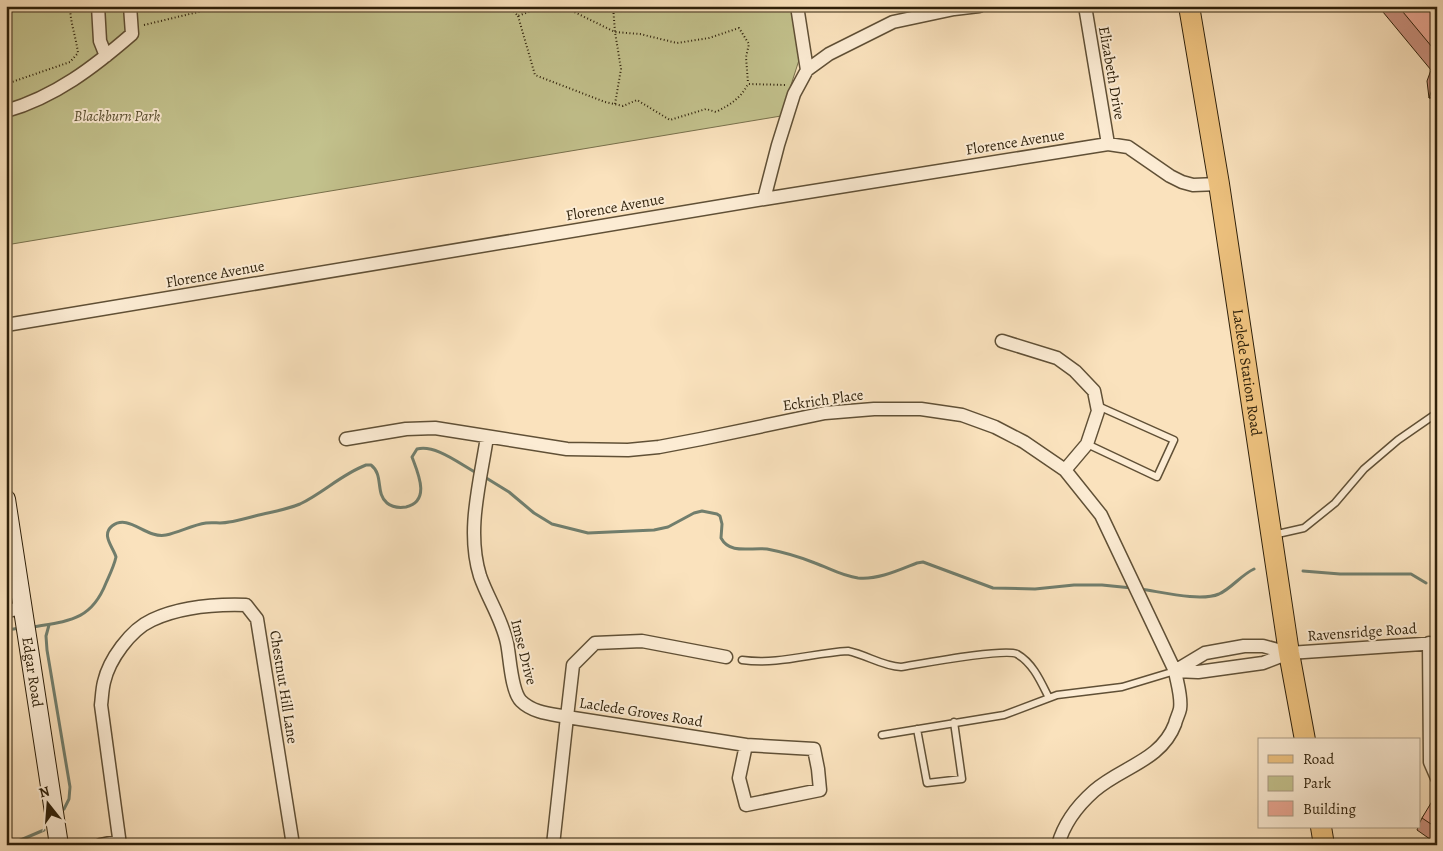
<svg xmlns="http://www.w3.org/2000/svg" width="1443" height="851" viewBox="0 0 1443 851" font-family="Alegreya,serif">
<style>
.green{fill:#c3c28d;stroke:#78704b}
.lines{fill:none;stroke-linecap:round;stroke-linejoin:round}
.stream{stroke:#717e6d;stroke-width:3}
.lane-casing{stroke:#605036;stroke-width:9}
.street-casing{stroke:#605036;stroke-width:15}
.secondary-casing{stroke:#2d1f09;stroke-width:20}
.primary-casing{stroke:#2d1f09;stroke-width:22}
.path{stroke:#2d1f09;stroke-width:2;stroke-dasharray:1 2.5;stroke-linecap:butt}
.lane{stroke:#fcecd4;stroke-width:6}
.street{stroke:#fcecd4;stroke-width:12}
.secondary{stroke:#fcecd4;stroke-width:18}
.primary{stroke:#edc17e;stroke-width:20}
.wall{fill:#c9907e;stroke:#2d1f09}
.shaded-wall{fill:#a47567;stroke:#2d1f09}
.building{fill:#eaa793;stroke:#2d1f09}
.labels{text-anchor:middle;stroke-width:4;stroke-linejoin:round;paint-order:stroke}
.street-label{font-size:15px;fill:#2d1f09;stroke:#fcecd4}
.park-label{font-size:15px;font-style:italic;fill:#5a5031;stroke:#fcecd4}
</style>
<rect width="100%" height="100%" fill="#fae2bd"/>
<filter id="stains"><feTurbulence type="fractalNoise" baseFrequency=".004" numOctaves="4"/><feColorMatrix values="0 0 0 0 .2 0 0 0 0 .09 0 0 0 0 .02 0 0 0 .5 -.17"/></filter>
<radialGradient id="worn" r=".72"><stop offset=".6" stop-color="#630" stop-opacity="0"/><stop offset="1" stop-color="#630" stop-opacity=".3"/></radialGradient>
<path class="green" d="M6,6H792L800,57L781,116L6,245Z"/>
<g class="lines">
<path class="stream" d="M483,476L509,492L534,513L552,524L588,533L654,530L668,527L694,513L702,511L717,514L720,516L722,524L721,538C730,555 751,547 767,549C783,552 800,557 815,563C829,568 842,576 858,578C878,580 899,570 917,563L923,562L993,588L1035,589L1074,585H1102L1132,588
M1303,571L1340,574H1411L1426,583
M1141,589C1162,592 1200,602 1219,594C1232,588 1241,575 1254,569
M49,625L46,636L47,650L70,787L69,799L64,809
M32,627C68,621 91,621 106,583C110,574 114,566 116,557C113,547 101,535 112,526C129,513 146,539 166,535C180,532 192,525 206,523C214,522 222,524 229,522C238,521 247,518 255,516C270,512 286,510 300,504C323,493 342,474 366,465H371C384,475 375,493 387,503C393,508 399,508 406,507C431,501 418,473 412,457L417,449C436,444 461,465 477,473
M6,630L21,628
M9,845L44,830"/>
<defs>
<path id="lane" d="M1087,444L1157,477L1174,440L1098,406
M1273,535L1304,528L1335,503L1364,469L1398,440L1437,413
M742,660C780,665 811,653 848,651C867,655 882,666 901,667C920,664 1004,648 1017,654C1033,663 1041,682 1049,698
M917,729L927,783L962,779L954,722
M882,735L1004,715L1057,695L1122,687L1175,671"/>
<path id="street" d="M98,6L100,41L106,56
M1085,6L1108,144
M807,70L829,54L893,22L954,9L979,6
M6,111C55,97 94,67 132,34L130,6
M764,199L778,145L794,94L807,70L797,6
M6,325L764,199L1108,144L1128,147L1170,176L1182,182L1193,185L1219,184
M1002,341L1057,358L1075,371L1094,391L1098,411L1087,444L1065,470
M487,437C480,483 466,531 480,576C488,599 502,619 507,643C510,657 511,691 521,701C533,713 552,714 567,717L553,845
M346,439L406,429L435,428L567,449L628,450L659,447L701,439L825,413L874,409H921L962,415L995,427L1024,442L1065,470L1101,515L1175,671C1177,683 1182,697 1180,709C1179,714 1176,719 1175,724C1161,761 1121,767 1094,791C1077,806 1064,823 1058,845
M6,611L23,608
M1429,643L1430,762L1437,778
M726,657L642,641L595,643L573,665L567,717L746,745L739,778L746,805L820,790L818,769L814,749L746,745
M1175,671L1198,672L1263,663L1289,653L1437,643
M1175,671L1205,653L1244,646H1263L1289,653
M100,845L119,841
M120,845L101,705C102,698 102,690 104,682C109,660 130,630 152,620C180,607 215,604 246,605L257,619L293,845"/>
<g id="secondary">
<path id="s1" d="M6,499L59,845"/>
</g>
<g id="primary">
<path id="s2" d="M1189,6L1219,184L1289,653L1305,740"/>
<path d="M1321,827L1324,845"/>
</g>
</defs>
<use href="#lane" class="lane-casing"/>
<use href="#street" class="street-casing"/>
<use href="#secondary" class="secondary-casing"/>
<use href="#primary" class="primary-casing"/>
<path class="path" d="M509,6L518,16L543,6
M562,6L615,32L640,34L677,43L709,38L739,28L749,44L746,57L748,83
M613,6L615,32L621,69L615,104
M518,16L535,75L605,102L623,106L637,100L670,120L706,109L716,112C731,104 740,99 748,84L786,85
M144,25L223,6
M6,84L70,62L78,53C76,37 70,22 70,6"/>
<use href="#lane" class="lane"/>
<use href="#street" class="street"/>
<use href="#secondary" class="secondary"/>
<use href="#primary" class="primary"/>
</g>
<path class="wall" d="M1378,6H1430L1437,14V97L1429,98L1427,81L1431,70Z
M1437,800V844L1417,830L1418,827H1419V824L1422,818Z"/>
<path class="shaded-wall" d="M1437,80V97L1429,98L1435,81Z"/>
<path class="building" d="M1398,6H1430L1437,14V53Z
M1437,60V80L1435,81L1433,64Z
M1434,798L1437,800V828L1422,818Z"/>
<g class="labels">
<g class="street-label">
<text transform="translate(1112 73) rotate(80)" y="5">Elizabeth Drive</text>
<text transform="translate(1015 142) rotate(-9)" y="5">Florence Avenue</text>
<text transform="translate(615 207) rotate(-10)" y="5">Florence Avenue</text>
<text transform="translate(215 274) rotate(-10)" y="5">Florence Avenue</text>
<text dy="5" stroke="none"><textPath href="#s2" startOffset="371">Laclede Station Road</textPath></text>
<text transform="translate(823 400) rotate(-8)" y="5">Eckrich Place</text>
<text transform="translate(1362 632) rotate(-4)" y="5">Ravensridge Road</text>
<text transform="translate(524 652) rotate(76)" y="5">Imse Drive</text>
<text dy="5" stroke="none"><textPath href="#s1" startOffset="175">Edgar Road</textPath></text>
<text transform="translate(284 687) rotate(81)" y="5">Chestnut Hill Lane</text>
<text transform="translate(641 712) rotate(9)" y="5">Laclede Groves Road</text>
</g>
<g class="park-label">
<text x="117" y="121">Blackburn Park</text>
</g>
</g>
<rect width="1443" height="851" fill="none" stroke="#fae2bd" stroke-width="25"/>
<rect x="8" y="8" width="1428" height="836" fill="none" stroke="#2d1f09" stroke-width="2.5"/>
<rect x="12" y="12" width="1418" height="826" fill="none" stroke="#2d1f09"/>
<rect x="1258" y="738" width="162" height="90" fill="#fcecd4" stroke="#a99a83"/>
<rect x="1268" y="755" width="25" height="8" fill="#edc17e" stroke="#a99a83"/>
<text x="1303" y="764" font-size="15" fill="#2d1f09">Road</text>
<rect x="1268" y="776" width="25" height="15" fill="#c3c28d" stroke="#a99a83"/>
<text x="1303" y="788" font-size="15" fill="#2d1f09">Park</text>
<rect x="1268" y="801" width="25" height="15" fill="#eaa793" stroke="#a99a83"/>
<text x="1303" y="814" font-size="15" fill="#2d1f09">Building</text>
<g transform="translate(48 804) rotate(343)" stroke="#fcecd4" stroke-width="4" paint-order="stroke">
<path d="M0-4L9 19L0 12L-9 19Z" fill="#2d1f09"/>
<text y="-8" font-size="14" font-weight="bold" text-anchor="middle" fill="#2d1f09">N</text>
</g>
<rect width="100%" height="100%" filter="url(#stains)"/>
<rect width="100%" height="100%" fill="url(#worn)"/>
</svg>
